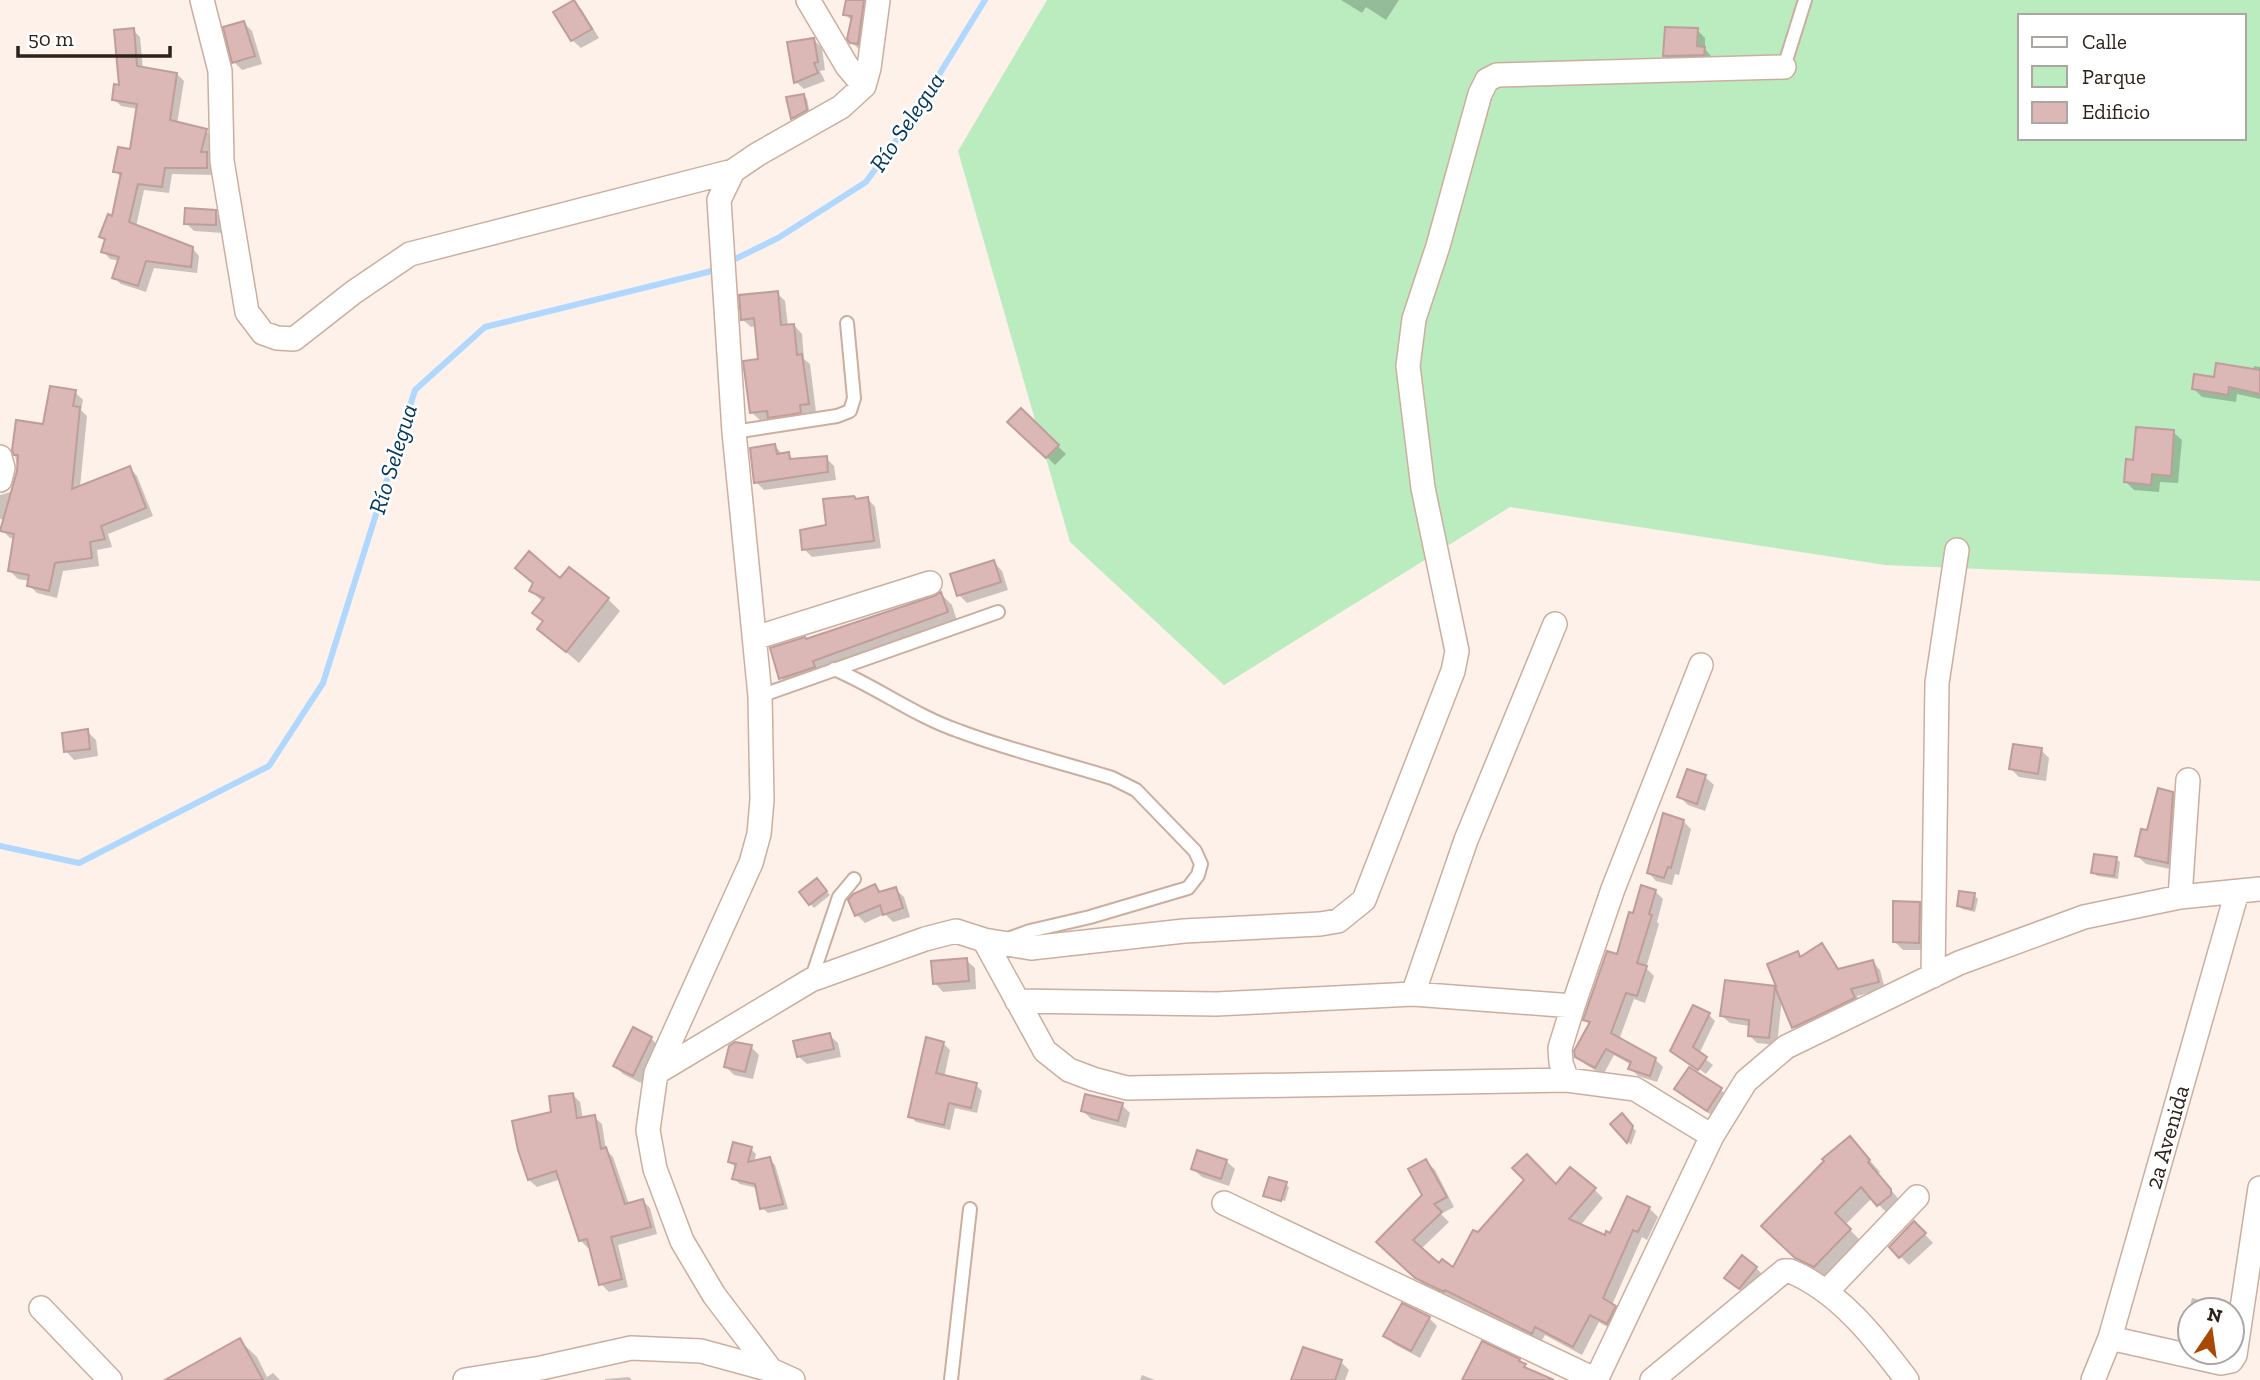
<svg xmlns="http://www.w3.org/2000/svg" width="2260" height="1380" viewBox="0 0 2260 1380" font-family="'Zilla Slab',serif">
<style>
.green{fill:#bbecbf;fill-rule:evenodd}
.shadow{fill:#0003}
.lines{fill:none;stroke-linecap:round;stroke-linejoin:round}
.stream{stroke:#b0d8fe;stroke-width:6}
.building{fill:#dbb8b5;stroke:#bf9d9a;stroke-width:2}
.service-casing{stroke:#cbae9e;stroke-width:16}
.minor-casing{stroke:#cbae9e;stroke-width:26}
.service{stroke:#fff;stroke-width:12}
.minor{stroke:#fff;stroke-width:23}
.labels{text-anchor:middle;stroke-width:5;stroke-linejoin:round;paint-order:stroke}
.street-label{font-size:23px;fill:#2c211b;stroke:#fff}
.water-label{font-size:24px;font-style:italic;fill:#033860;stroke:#fff}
</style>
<rect width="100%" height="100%" fill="#fef1ea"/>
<path class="green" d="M1047,0H2260V581L1885,565L1510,507L1224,685L1070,542L958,151ZM2020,16H2244V138H2020Z"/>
<path class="shadow" d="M848,0H875L866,51L860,50L851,42L853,22L845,14Z
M1341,0H1399L1386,20L1366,7L1362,13Z
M574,2L582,10L599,38L581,48L572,40L556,12Z
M244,23L252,31L262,64L242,70L234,62Z
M133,30L140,37L143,69L177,74L184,81L177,124L206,131L213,138L209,156L213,161V175L172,174L169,193L144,190L136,227L192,248L199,256L197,273L154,268L146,292L121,284L114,277L119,261L110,259L103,251L106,241L101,236L113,218L122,178L115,171L132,151L138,109L121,106L114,99L121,87Z
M1697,30L1705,38V49L1712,57V63L1673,64L1665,56Z
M814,40L822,48L825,70L820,71L825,81L804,89L796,82Z
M803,95L807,99L810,114L797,121L794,118L788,99Z
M215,212L223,220V233L194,231L186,223Z
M777,293L785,301L788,326L794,325L802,334L804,359L810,364L816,412L808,413L809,421L777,425L771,419L760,420L751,412L760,361L757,326L751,327L742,319Z
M2254,366L2260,367V399L2237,394L2236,402L2202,397L2194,389L2216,379L2253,371Z
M75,392L83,400L81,410L87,416L80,487L129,468L137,476L153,516L108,534L112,547L97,550L99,566L63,571L57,598L37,593L29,585L30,581L18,579L10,571L15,539L10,538L2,530L4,520L0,519V495L11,492L18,471L14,450L45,426Z
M1021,410L1066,454L1055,465L1010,421Z
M2173,432L2182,440L2178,483L2160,482L2159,492L2134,490L2126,482L2135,462Z
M775,446L783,455L788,454L794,460L826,458L834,466L836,480L764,490L756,482Z
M868,499L875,507L881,548L812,557L804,549L828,526Z
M994,562L1002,571L1008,590L967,603L959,595Z
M560,580L608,599L620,611L579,663L539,629L544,622L543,602L531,591L535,584Z
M941,594L952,605L958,624L792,689L781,678L806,641Z
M87,731L96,740L98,756L74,760L66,751Z
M2041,750L2049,758L2046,781L2019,777L2011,769Z
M1705,777L1714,785L1705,811L1688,805L1679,796Z
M2172,793L2181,802L2175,870L2146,864L2137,856L2149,832Z
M1683,821L1691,829L1679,875L1675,874L1672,885L1656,881L1649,873Z
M2116,859L2120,862L2118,879L2097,876L2093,872Z
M820,884L830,895L814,908L801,893Z
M875,886L882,893L895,889L904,897L910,917L893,922L885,914L865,923L857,915Z
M1655,891L1663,899L1657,922L1659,924L1646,968L1654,976L1645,1003L1634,999L1619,1040L1655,1059L1663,1067L1657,1082L1638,1076L1630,1068L1632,1065L1614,1055L1603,1075L1585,1064L1576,1056L1590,1025L1585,1020L1618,957L1635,915Z
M1974,895L1978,899L1975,912L1962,909L1959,905Z
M1919,903L1928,912L1927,950H1903L1894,941Z
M1822,946L1840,970L1873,962L1880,970L1885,989L1857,996L1862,1006L1801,1035L1794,1027L1782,998L1777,1045L1757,1043L1749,1035L1750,1026L1730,1023L1722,1016L1726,982L1779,989L1797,953L1802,958Z
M966,960L975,968L976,989L943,992L935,983Z
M1709,1015L1715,1021L1699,1054L1713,1065L1705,1075L1706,1074L1677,1053Z
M829,1035L838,1043L841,1057L807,1064L798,1056Z
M651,1038L659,1047L641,1083L623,1074L615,1066Z
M943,1043L950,1050L944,1078L976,1085L982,1091L977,1113L955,1108L950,1130L916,1122L910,1116Z
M751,1047L759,1055L753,1079L734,1075L726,1067Z
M1689,1069L1721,1090L1729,1098L1716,1118L1684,1097L1676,1089Z
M573,1095L580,1102L583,1119L594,1117L602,1124L606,1150L613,1157L629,1204L643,1201L650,1208L657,1234L618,1245L628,1287L609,1292L601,1284L591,1247L588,1248L580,1240L561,1179L537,1187L529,1180L553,1114Z
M1122,1105L1130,1113L1126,1128L1091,1119L1083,1111Z
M1622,1116L1636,1131L1631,1145L1613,1124Z
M1850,1138L1880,1172L1878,1174L1901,1202L1890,1216L1872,1198L1845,1225L1861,1241L1826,1277L1808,1269L1764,1226Z
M751,1149L756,1154L754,1162L769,1159L775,1165L788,1209L768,1213L762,1208L757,1188L740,1184L734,1179L735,1167L730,1162Z
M1226,1161L1235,1169L1229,1186L1202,1177L1193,1169Z
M1426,1161L1435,1170L1454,1207L1441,1214L1449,1222L1421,1249L1439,1265L1453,1270L1478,1234L1556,1186L1594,1189L1603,1198L1580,1226L1606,1237L1649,1208L1658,1217L1647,1240L1642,1237L1612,1305L1624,1316L1616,1332L1599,1322L1582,1355L1545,1335L1541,1342L1454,1298L1453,1300L1426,1287L1379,1242L1424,1195Z
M1286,1184L1289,1187L1285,1201L1267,1195Z
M1914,1223L1933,1243L1909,1265L1891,1247Z
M1756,1268L1764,1276L1748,1296L1735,1286Z
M2192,1298L2220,1305L2225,1310H2190V1317L2188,1314Z
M1429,1318L1437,1326L1420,1358L1394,1344L1386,1336Z
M239,1340L257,1357L267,1377L273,1373L280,1380H184Z
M1341,1362L1349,1370L1345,1380H1293Z
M1142,1375L1155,1380H1140Z
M629,1377L632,1380H605V1379Z"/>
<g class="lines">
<path class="stream" d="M727,263L778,238L866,182L913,117L985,0
M0,846L79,863L269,766L323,683L415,390L485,327L708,272L717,268"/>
</g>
<path class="building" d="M574,0L592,29L571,41L553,12Z
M846,0H864L858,44L850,43L847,39L852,16L843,15Z
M244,21L255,56L232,63L223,27Z
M1665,27L1698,28L1697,46L1705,47L1704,55L1663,56Z
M134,28L137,66L177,73L170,120L207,129L201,152H207V168H165L162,187L138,184L129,222L193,247L191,267L146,261L138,286L112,278L119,257L101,252L105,239L99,237L108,214L112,216L121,173L113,172L118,147L130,149L137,104L112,100L114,84L119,85L114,30Z
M814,38L818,62L814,63L818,73L794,83L787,42Z
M804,94L807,110L791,119L786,97Z
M185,208L216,210V225L184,224Z
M778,291L781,325L794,324L797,355L802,354L809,404L800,405L801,413L768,418L767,411L750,413L743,361L758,359L754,318L741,320L739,295Z
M2216,363L2260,370V394L2229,387L2228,395L2192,389L2194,374L2214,377Z
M50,386L76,390L73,406L80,407L72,489L130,466L146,508L101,526L105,539L90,542L92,558L55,563L49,591L27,586L29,575L8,571L14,534L0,531L17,471L18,455H14L12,450L16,420L43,424Z
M1021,408L1059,445L1046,458L1007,422Z
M2136,427L2174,430L2171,476L2152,474L2151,485L2124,482L2126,459L2133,460Z
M775,444L777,454L789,452L790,459L827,456L828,472L754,483L750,448Z
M854,496L856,499L868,497L874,541L802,550L800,530L826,525L823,499Z
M529,551L560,578L569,567L609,598L566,652L537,629L543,621L532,613L544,598L529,591L533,583L515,568Z
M994,560L1001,582L957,596L950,574Z
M941,592L948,612L813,661L815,667L779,679L770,648L805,637L806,639L934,596Z
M88,729L90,749L64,752L62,733Z
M2013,744L2042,748L2038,774L2009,769Z
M1687,769L1706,775L1697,804L1677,797Z
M2158,788L2173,792L2168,863L2135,856L2141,829L2147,830Z
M1663,813L1684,820L1671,868L1668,867L1664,878L1647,873Z
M2094,854L2117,857L2114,876L2091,873Z
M817,878L827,891L809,905L799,892Z
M875,884L879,892L896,887L903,908L883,915L880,905L855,916L848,900L853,894Z
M1641,885L1656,890L1649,914L1652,915L1637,963L1647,966L1637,996L1626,993L1611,1033L1656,1058L1650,1076L1628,1069L1631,1062L1606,1049L1595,1068L1575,1057L1574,1051L1590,1022L1583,1020L1607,951L1617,954L1629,912L1633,913Z
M1959,891L1975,893L1972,909L1957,906Z
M1893,901L1920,902L1919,943L1893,942Z
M1822,943L1838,969L1873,960L1879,982L1851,989L1855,998L1792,1028L1775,987L1769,1038L1748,1036L1749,1020L1720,1016L1725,980L1776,986L1767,964L1798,951L1800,957Z
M967,958L969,981L933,984L931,961Z
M1693,1005L1710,1013L1693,1047L1707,1057L1698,1070L1670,1051Z
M633,1027L652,1037L633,1076L613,1066Z
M830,1033L834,1049L797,1057L793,1041Z
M926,1037L944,1042L936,1073L977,1083L971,1108L949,1103L944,1125L908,1117Z
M735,1042L752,1045L745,1072L724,1067L729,1046Z
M1689,1067L1722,1088L1707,1111L1674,1089Z
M573,1093L577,1118L595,1115L601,1149L606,1147L625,1204L643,1199L651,1227L611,1237L622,1279L599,1285L587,1239L579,1241L556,1171L528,1180L518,1150L512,1121L551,1112L549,1096Z
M1085,1094L1123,1103L1118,1121L1081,1111Z
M1622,1113L1633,1126L1627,1143L1610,1124Z
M1850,1136L1870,1160L1868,1162L1891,1189V1195L1877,1206L1861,1187L1835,1213L1851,1229L1814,1267L1795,1258L1761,1226L1824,1161L1822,1159Z
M733,1142L752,1147L748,1162L770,1157L783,1204L760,1209L755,1184L732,1179L736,1164L728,1162Z
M1197,1150L1227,1160L1221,1179L1191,1169Z
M1527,1154L1556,1184L1570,1167L1596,1188L1569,1219L1605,1235L1606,1231L1610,1233L1627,1196L1650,1207L1638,1232L1633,1230L1603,1298L1616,1306L1607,1324L1590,1315L1573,1347L1535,1327L1532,1334L1445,1290L1444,1292L1415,1278L1376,1242L1422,1195L1408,1169L1426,1159L1447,1197L1434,1204L1442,1212L1413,1240L1439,1263L1442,1259L1453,1267L1473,1230L1478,1232L1524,1180L1512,1168Z
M1269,1177L1287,1182L1281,1201L1263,1196Z
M1914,1221L1926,1233L1899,1258L1889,1247Z
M1742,1255L1757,1267L1739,1289L1724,1278Z
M1402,1303L1430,1317L1411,1351L1383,1336Z
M240,1338L263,1380H165Z
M1482,1341L1520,1359L1519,1361L1526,1364L1524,1367L1554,1380H1462Z
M1303,1347L1342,1360L1335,1380H1291Z"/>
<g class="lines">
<defs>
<path id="service" d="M1784,67L1805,0
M734,432L837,416L850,411L854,398L847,323
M834,669C877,687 915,716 959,731C1009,750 1061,762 1112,778L1136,790L1195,851L1201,864L1198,875L1188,888L1090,917L1030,931L1005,940
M760,696L998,612
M811,980L839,897L854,879
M951,1380L970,1209"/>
<path id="minor" d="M202,0L220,71L222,161L247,312L263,333L277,338L294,339L354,292L410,254L733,171
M864,86L869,68L878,0
M0,457L3,468L0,480
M755,638L930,583
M2180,897L2188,780
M984,940L1031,948L1184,931L1320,924L1338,921L1364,900L1453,671L1457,651L1423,488L1408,366L1414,319L1438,246L1480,94L1487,80L1497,75L1784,67
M1933,976L1937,683L1957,550
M1413,994L1466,840L1555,624
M1017,1001L1216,1004L1413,994L1573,1006
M656,1073L811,980L925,939L956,931L984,940L1045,1051L1069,1070L1093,1079L1127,1088L1567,1080L1635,1089L1712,1136
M1567,1080L1561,1063L1560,1048L1573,1006L1613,889L1701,665
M1224,1203L1596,1380
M1826,1292L1917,1197
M41,1308L110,1380
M2110,1338L2221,1363L2231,1361L2235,1355L2260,1188
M771,1370L714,1295L682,1241L655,1169L648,1130L656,1073L751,863L759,834L762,800L760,696L734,432L719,200L733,171L758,154L841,107L864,86L847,66L808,0
M465,1380L541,1368L631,1348L701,1351L771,1370L793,1380
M1596,1380L1712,1136L1746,1081L1786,1047L1959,963L2084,917L2180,897L2260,889
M1652,1380L1784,1271H1790C1839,1291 1876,1339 1907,1380
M2093,1380L2110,1338L2237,892"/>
</defs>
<use href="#service" class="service-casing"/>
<use href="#minor" class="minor-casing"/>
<use href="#service" class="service"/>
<use href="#minor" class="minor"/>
</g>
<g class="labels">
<g class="street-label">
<text transform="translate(2167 1137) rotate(-74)" y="8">2a Avenida</text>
</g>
<g class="water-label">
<text transform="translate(907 122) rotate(-56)" y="8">Río Selegua</text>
<text transform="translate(393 459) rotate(-73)" y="8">Río Selegua</text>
</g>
</g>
<rect x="2018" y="14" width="228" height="126" fill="#ffffff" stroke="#aba6a4" stroke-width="2"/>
<rect x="2032" y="37" width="35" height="10" fill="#ffffff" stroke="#aba6a4" stroke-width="2"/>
<text x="2082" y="49" font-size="21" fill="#2c211b">Calle</text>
<rect x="2032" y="66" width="35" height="21" fill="#bbecbf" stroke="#aba6a4" stroke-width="2"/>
<text x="2082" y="84" font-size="21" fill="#2c211b">Parque</text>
<rect x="2032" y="102" width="35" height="21" fill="#dbb8b5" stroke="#aba6a4" stroke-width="2"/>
<text x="2082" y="119" font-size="21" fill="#2c211b">Edificio</text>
<g transform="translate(2211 1331) rotate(13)"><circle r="33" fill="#ffffff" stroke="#aba6a4" stroke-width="2"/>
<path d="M0-5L12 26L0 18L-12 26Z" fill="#a94801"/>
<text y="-10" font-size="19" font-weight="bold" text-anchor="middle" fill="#2c211b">N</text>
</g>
<path d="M18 46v10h152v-10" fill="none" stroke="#2c211b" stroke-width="3.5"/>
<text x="28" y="46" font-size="21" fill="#2c211b" stroke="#ffffff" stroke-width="5" paint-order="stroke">50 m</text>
</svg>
